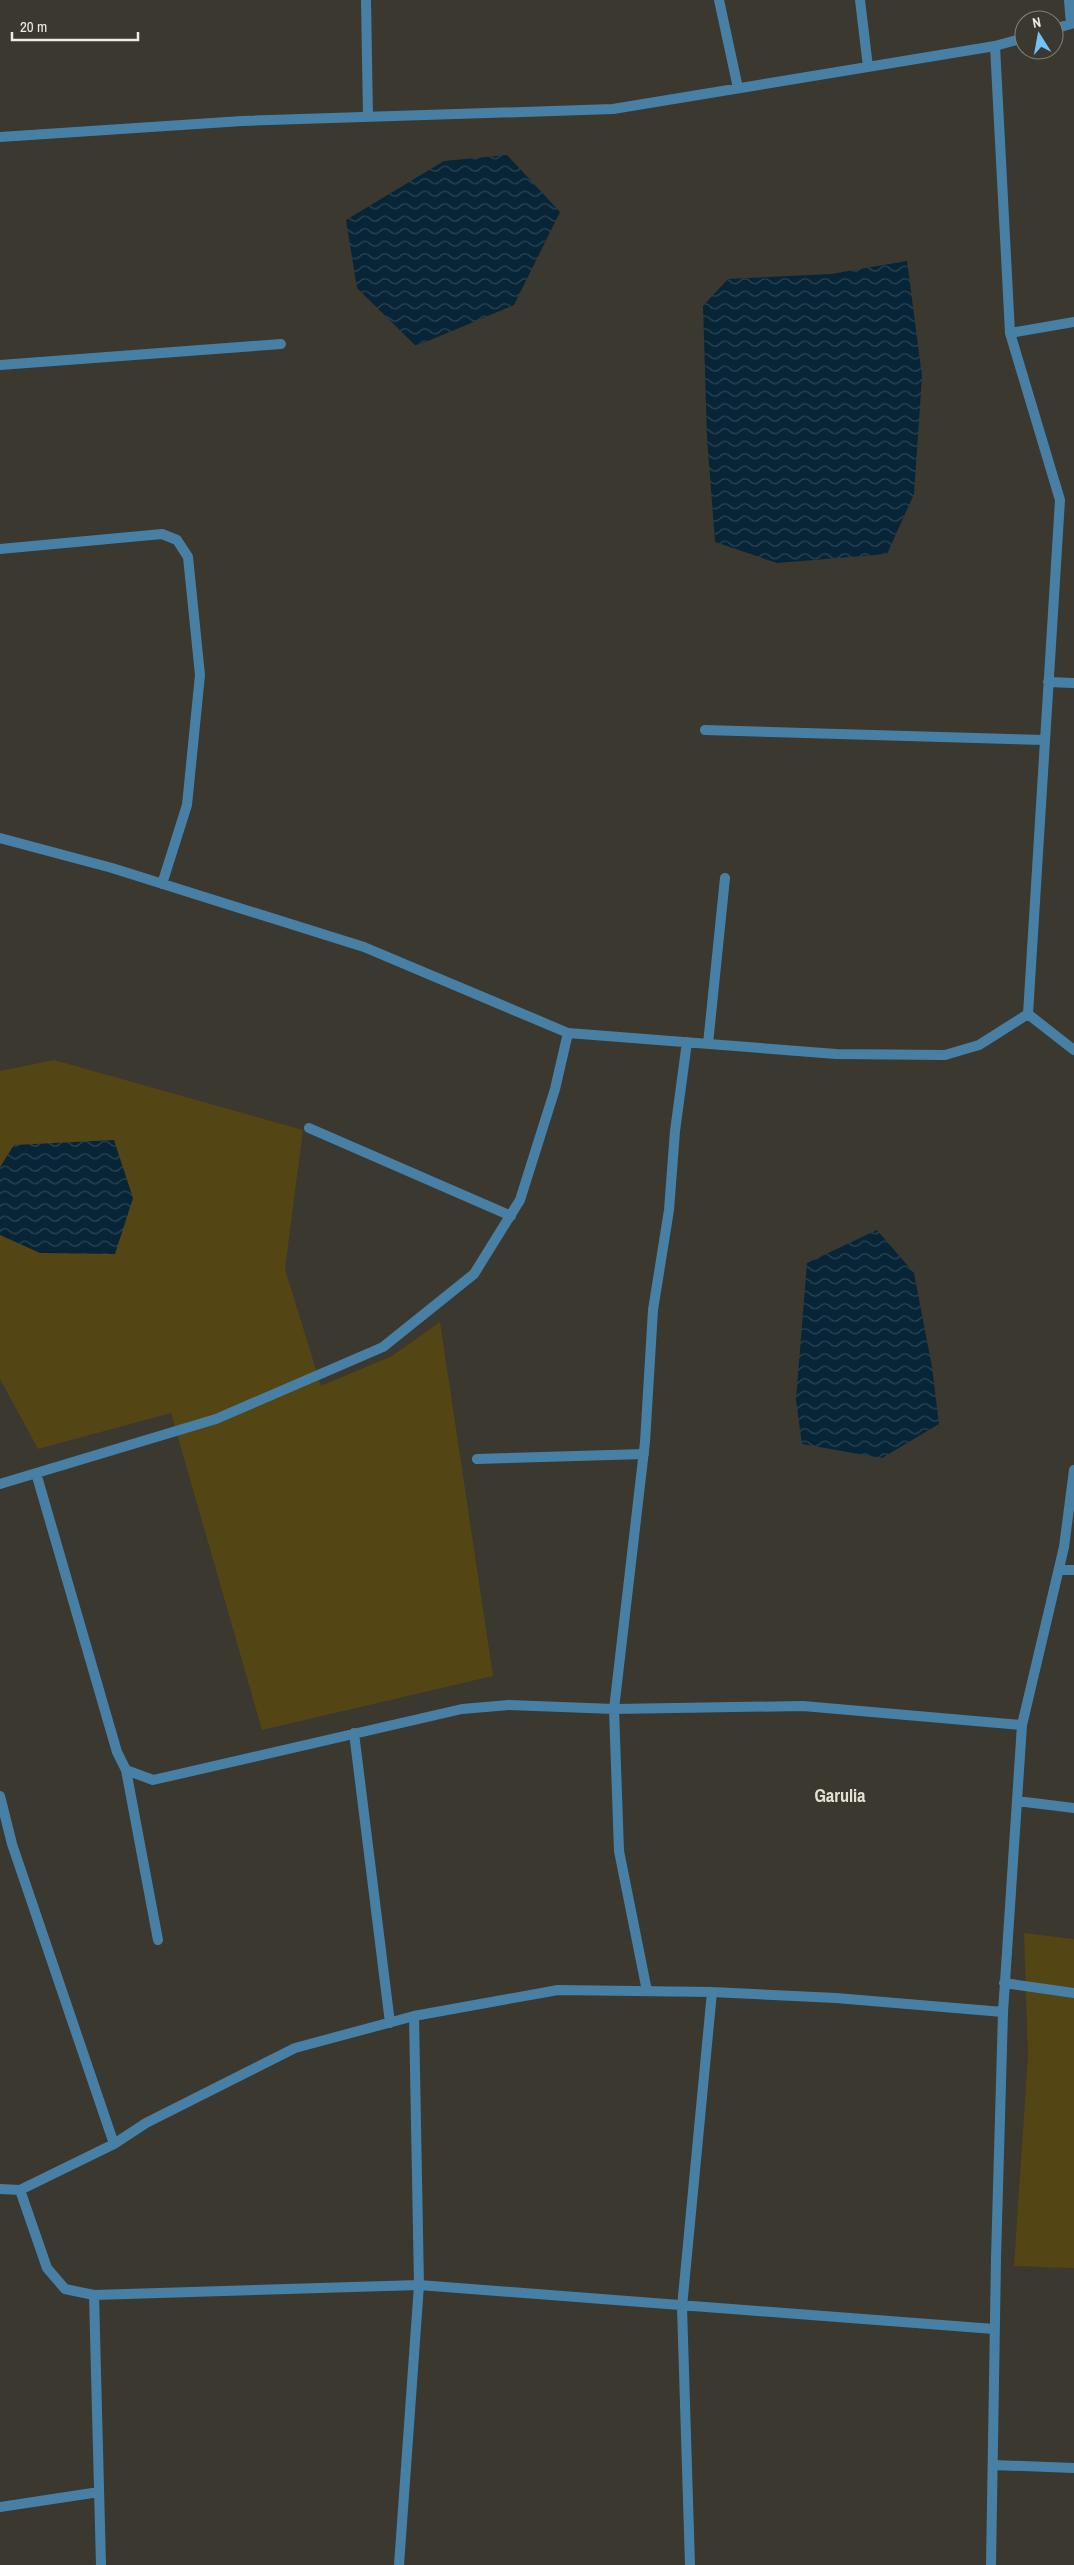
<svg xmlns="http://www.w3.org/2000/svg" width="1074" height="2565" viewBox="0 0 1074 2565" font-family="'Archivo Narrow',sans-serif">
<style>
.park{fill:#544515}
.water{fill:url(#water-waves)}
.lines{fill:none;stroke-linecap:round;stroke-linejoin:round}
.minor{stroke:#4880a5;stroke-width:10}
.labels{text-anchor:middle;stroke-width:4.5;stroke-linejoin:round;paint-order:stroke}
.neighbourhood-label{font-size:18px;font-weight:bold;fill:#e3dfd4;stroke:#3a382f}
</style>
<defs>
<pattern id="water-waves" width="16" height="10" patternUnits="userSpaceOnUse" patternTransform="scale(1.25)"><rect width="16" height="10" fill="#072537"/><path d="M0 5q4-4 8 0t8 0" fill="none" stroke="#2b4554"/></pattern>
</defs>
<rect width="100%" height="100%" fill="#3a382f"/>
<path class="park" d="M54,1060L303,1130L285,1269L321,1386L392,1356L440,1322L493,1676L262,1730L171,1413L38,1449L0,1379V1071Z
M1024,1933L1074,1939V2268L1014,2266L1028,2056Z"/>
<path class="water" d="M507,155L560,212L514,305L416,346L357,288L346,220L444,161Z
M907,261L922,376L914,494L887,554L777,563L715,542L707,437L703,306L728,279L831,274Z
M114,1140L133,1198L115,1254L40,1253L0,1235V1167L14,1145Z
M877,1230L914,1273L932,1367L939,1424L882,1458L802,1444L796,1400L807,1263Z"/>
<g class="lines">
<path class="minor" d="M366,0L368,117
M719,0L738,88
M860,0L868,67
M1069,0L1071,24
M1054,29L1074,23
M995,46L1010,333L1060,500L1028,1014L1074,1050
M0,137L242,121L613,109L995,46L1024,38
M1010,333L1074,322
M0,365L281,344
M0,549L162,534L177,540L188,557L200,675L187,805L162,884
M1048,682L1074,683
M705,730L1045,740
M0,838L112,868L364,947L568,1033L836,1054L945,1055L979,1045L1028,1014
M708,1044L725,878
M309,1128L511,1216
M477,1459L644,1454
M36,1473L117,1752L126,1770L153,1780L462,1709L509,1705L614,1709L803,1706L1022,1725
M0,1484L216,1419L383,1347L474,1274L520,1200L555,1089L568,1033
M1059,1570H1074
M354,1733L390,2023
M126,1770L158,1940
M0,1796L12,1844L114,2144
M1017,1801L1074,1808
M1004,1983L1074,1993
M647,1991L619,1851L614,1709L645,1442L653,1310L669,1210L675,1131L687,1042
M0,2189L20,2190
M94,2295L419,2285L994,2329
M993,2465L1074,2468
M0,2507L99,2492
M101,2565L94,2295L65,2289L47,2268L20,2190L114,2144L146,2123L295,2048L414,2016L558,1990L712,1992L836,1998L1003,2012
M399,2565L419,2285L414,2016
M690,2565L682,2307L712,1992
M991,2565L996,2258L1003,2012L1022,1725L1064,1547L1074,1470"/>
</g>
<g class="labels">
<g class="neighbourhood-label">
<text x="840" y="1802">Garulia</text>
</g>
</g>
<g transform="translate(1039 35) rotate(349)"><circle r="24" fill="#3a382f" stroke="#828078"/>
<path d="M0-4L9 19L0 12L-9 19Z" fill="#73c1f5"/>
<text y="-8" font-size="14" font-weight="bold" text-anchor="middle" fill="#edebe6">N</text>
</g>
<path d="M12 32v8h126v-8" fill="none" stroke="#edebe6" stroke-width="2.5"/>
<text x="20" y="32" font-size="15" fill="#edebe6" stroke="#3a382f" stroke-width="4" paint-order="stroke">20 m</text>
</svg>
